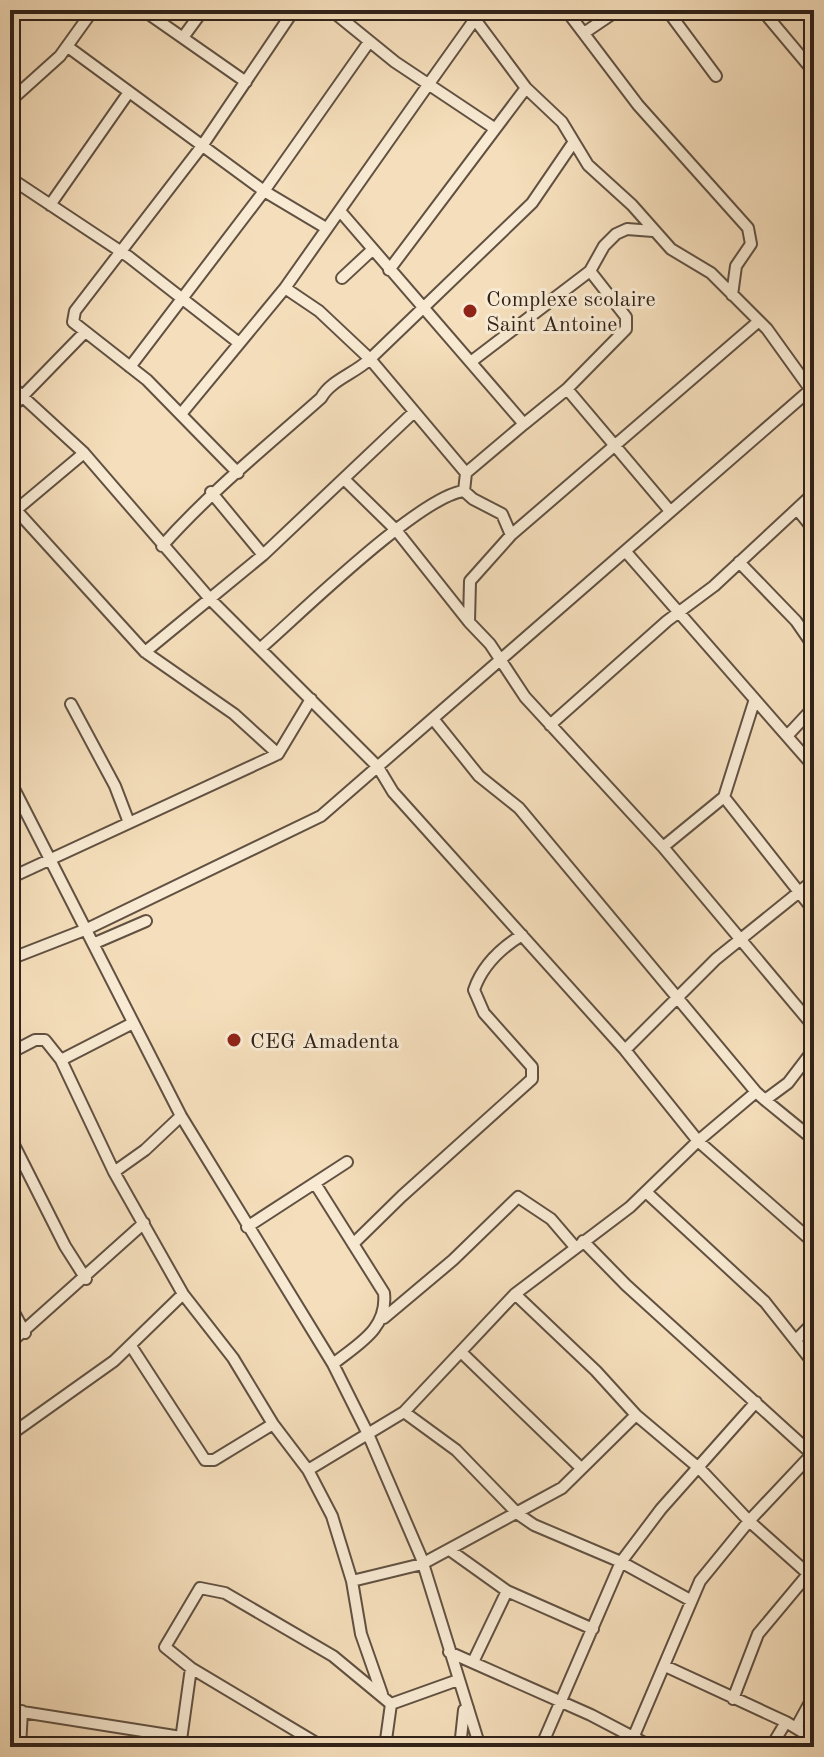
<svg xmlns="http://www.w3.org/2000/svg" width="824" height="1757" viewBox="0 0 824 1757" font-family="'Old Standard TT',serif">
<style>
.lines{fill:none;stroke-linecap:round;stroke-linejoin:round}
.minor-casing{stroke:#615142;stroke-width:14}
.minor{stroke:#f8ead3;stroke-width:10}
.poi-dot{fill:#8f2418;stroke:#f8ead3;stroke-width:3}
.labels{text-anchor:middle;stroke-width:6;stroke-linejoin:round;paint-order:stroke}
.poi-label{font-size:22px;fill:#30221a;stroke:#f8ead3;text-anchor:start}
</style>
<rect width="100%" height="100%" fill="#f5debb"/>
<filter id="stains"><feTurbulence type="fractalNoise" baseFrequency=".0025" numOctaves="4"/><feColorMatrix values="0 0 0 0 .2 0 0 0 0 .09 0 0 0 0 .02 0 0 0 .5 -.17"/></filter>
<radialGradient id="worn" r=".72"><stop offset=".6" stop-color="#630" stop-opacity="0"/><stop offset="1" stop-color="#630" stop-opacity=".3"/></radialGradient>
<g class="lines">
<defs>
<path id="minor" d="M143,10L246,82
M331,10L395,62L494,128
M468,10L526,88L562,122L588,165L632,205L671,249L711,273L767,329L813,393
M566,10L638,105L748,228L751,244L736,266L732,295
M667,10L716,76
M762,10L814,72
M584,33L618,10
M184,36L203,10
M68,47L264,191L326,228
M10,101L60,56L93,10
M10,178L129,257L239,343
M50,205L129,92
M340,211L524,424L466,473L464,491L473,499L502,514L511,535
M389,270L526,88
M342,278L371,251
M759,321L511,535L470,581L469,622L490,644L525,697L663,847L814,1027
M472,361L590,271L604,246L616,234L627,229L653,231
M130,367L264,191L369,42
M10,385L84,453L211,600L378,767L393,792L625,1050L698,1141L814,1243
M567,389L626,329V317L590,271
M10,409L84,333
M181,414L285,288L428,85L475,19L487,10
M524,424L567,389L670,511
M238,473L147,380L73,322L75,311L202,146L294,10
M466,473L370,359L532,203L573,143
M345,480L396,530L469,622
M211,492L263,555
M797,509L814,530
M16,510L145,652L234,714L278,754
M10,515L84,453
M162,546C211,491 266,447 321,398C331,380 354,374 370,359L319,311L285,288
M626,552L814,767
M739,562L796,621L814,647
M262,647C301,613 420,496 464,491
M145,652L263,555L414,412
M71,704L115,786L128,820
M434,720L479,776L519,808L756,1092L765,1100L788,1083L814,1049
M550,725L667,621L714,586L814,493
M787,736L814,707
M10,781L181,1116L333,1364L368,1434L421,1557L480,1747
M724,797L814,911
M663,847L724,797L754,702
M10,878L278,754L311,699
M95,943L146,921
M10,959L87,929L321,816L810,390
M625,1050L716,959L814,880
M10,1053L35,1040H45L61,1060L133,1023
M61,1060L114,1172L183,1294L233,1358L273,1424L308,1470L332,1516L352,1581L361,1634L382,1694
M765,1100L814,1140
M10,1137L65,1246L86,1279
M114,1172L145,1150L181,1116
M316,1185L384,1293C388,1329 358,1344 333,1364
M646,1192L765,1302L814,1364
M247,1227L347,1162
M583,1241L626,1285L812,1454
M353,1244L402,1196L532,1079V1067L484,1013L474,990C482,966 501,948 522,935
M515,1294L596,1371L636,1415L700,1469L749,1521L814,1579
M10,1305L25,1333
M384,1318L453,1260L518,1197L551,1219L575,1247
M796,1340L814,1322
M10,1343L144,1223
M131,1346L205,1460H214L273,1424
M462,1353L581,1468
M404,1412L456,1450L518,1514L534,1525L621,1562L690,1600
M10,1435L114,1361L183,1294
M308,1470L404,1412L515,1294L630,1207L698,1141L756,1092
M451,1551L507,1591L593,1629
M352,1581L422,1564L562,1488L636,1415
M449,1652L591,1715L652,1747
M473,1662L507,1591
M665,1666L786,1722L814,1739
M733,1699L758,1634L814,1567
M391,1704L458,1680
M10,1710L181,1737
M796,1728L814,1695
M633,1738L700,1581L749,1521L814,1452
M20,1747L22,1711
M180,1747L191,1668
M323,1747L191,1668L165,1647L200,1588L225,1593L333,1656L391,1704
M385,1747L391,1704
M460,1747L464,1710L468,1708
M541,1747L621,1562L661,1509L756,1402
M771,1747L786,1722"/>
</defs>
<use href="#minor" class="minor-casing"/>
<use href="#minor" class="minor"/>
</g>
<g class="poi-dot">
<circle cx="470" cy="311" r="8"/>
<circle cx="234" cy="1040" r="8"/>
</g>
<g class="labels">
<g class="poi-label">
<text x="486" y="306">Complexe scolaire<tspan x="486" dy="25">Saint Antoine</tspan></text>
<text x="250" y="1048">CEG Amadenta</text>
</g>
</g>
<rect width="824" height="1757" fill="none" stroke="#f5debb" stroke-width="40"/>
<rect x="12" y="12" width="800" height="1733" fill="none" stroke="#30221a" stroke-width="4"/>
<rect x="20" y="20" width="784" height="1717" fill="none" stroke="#30221a" stroke-width="2"/>
<rect width="100%" height="100%" filter="url(#stains)"/>
<rect width="100%" height="100%" fill="url(#worn)"/>
</svg>
